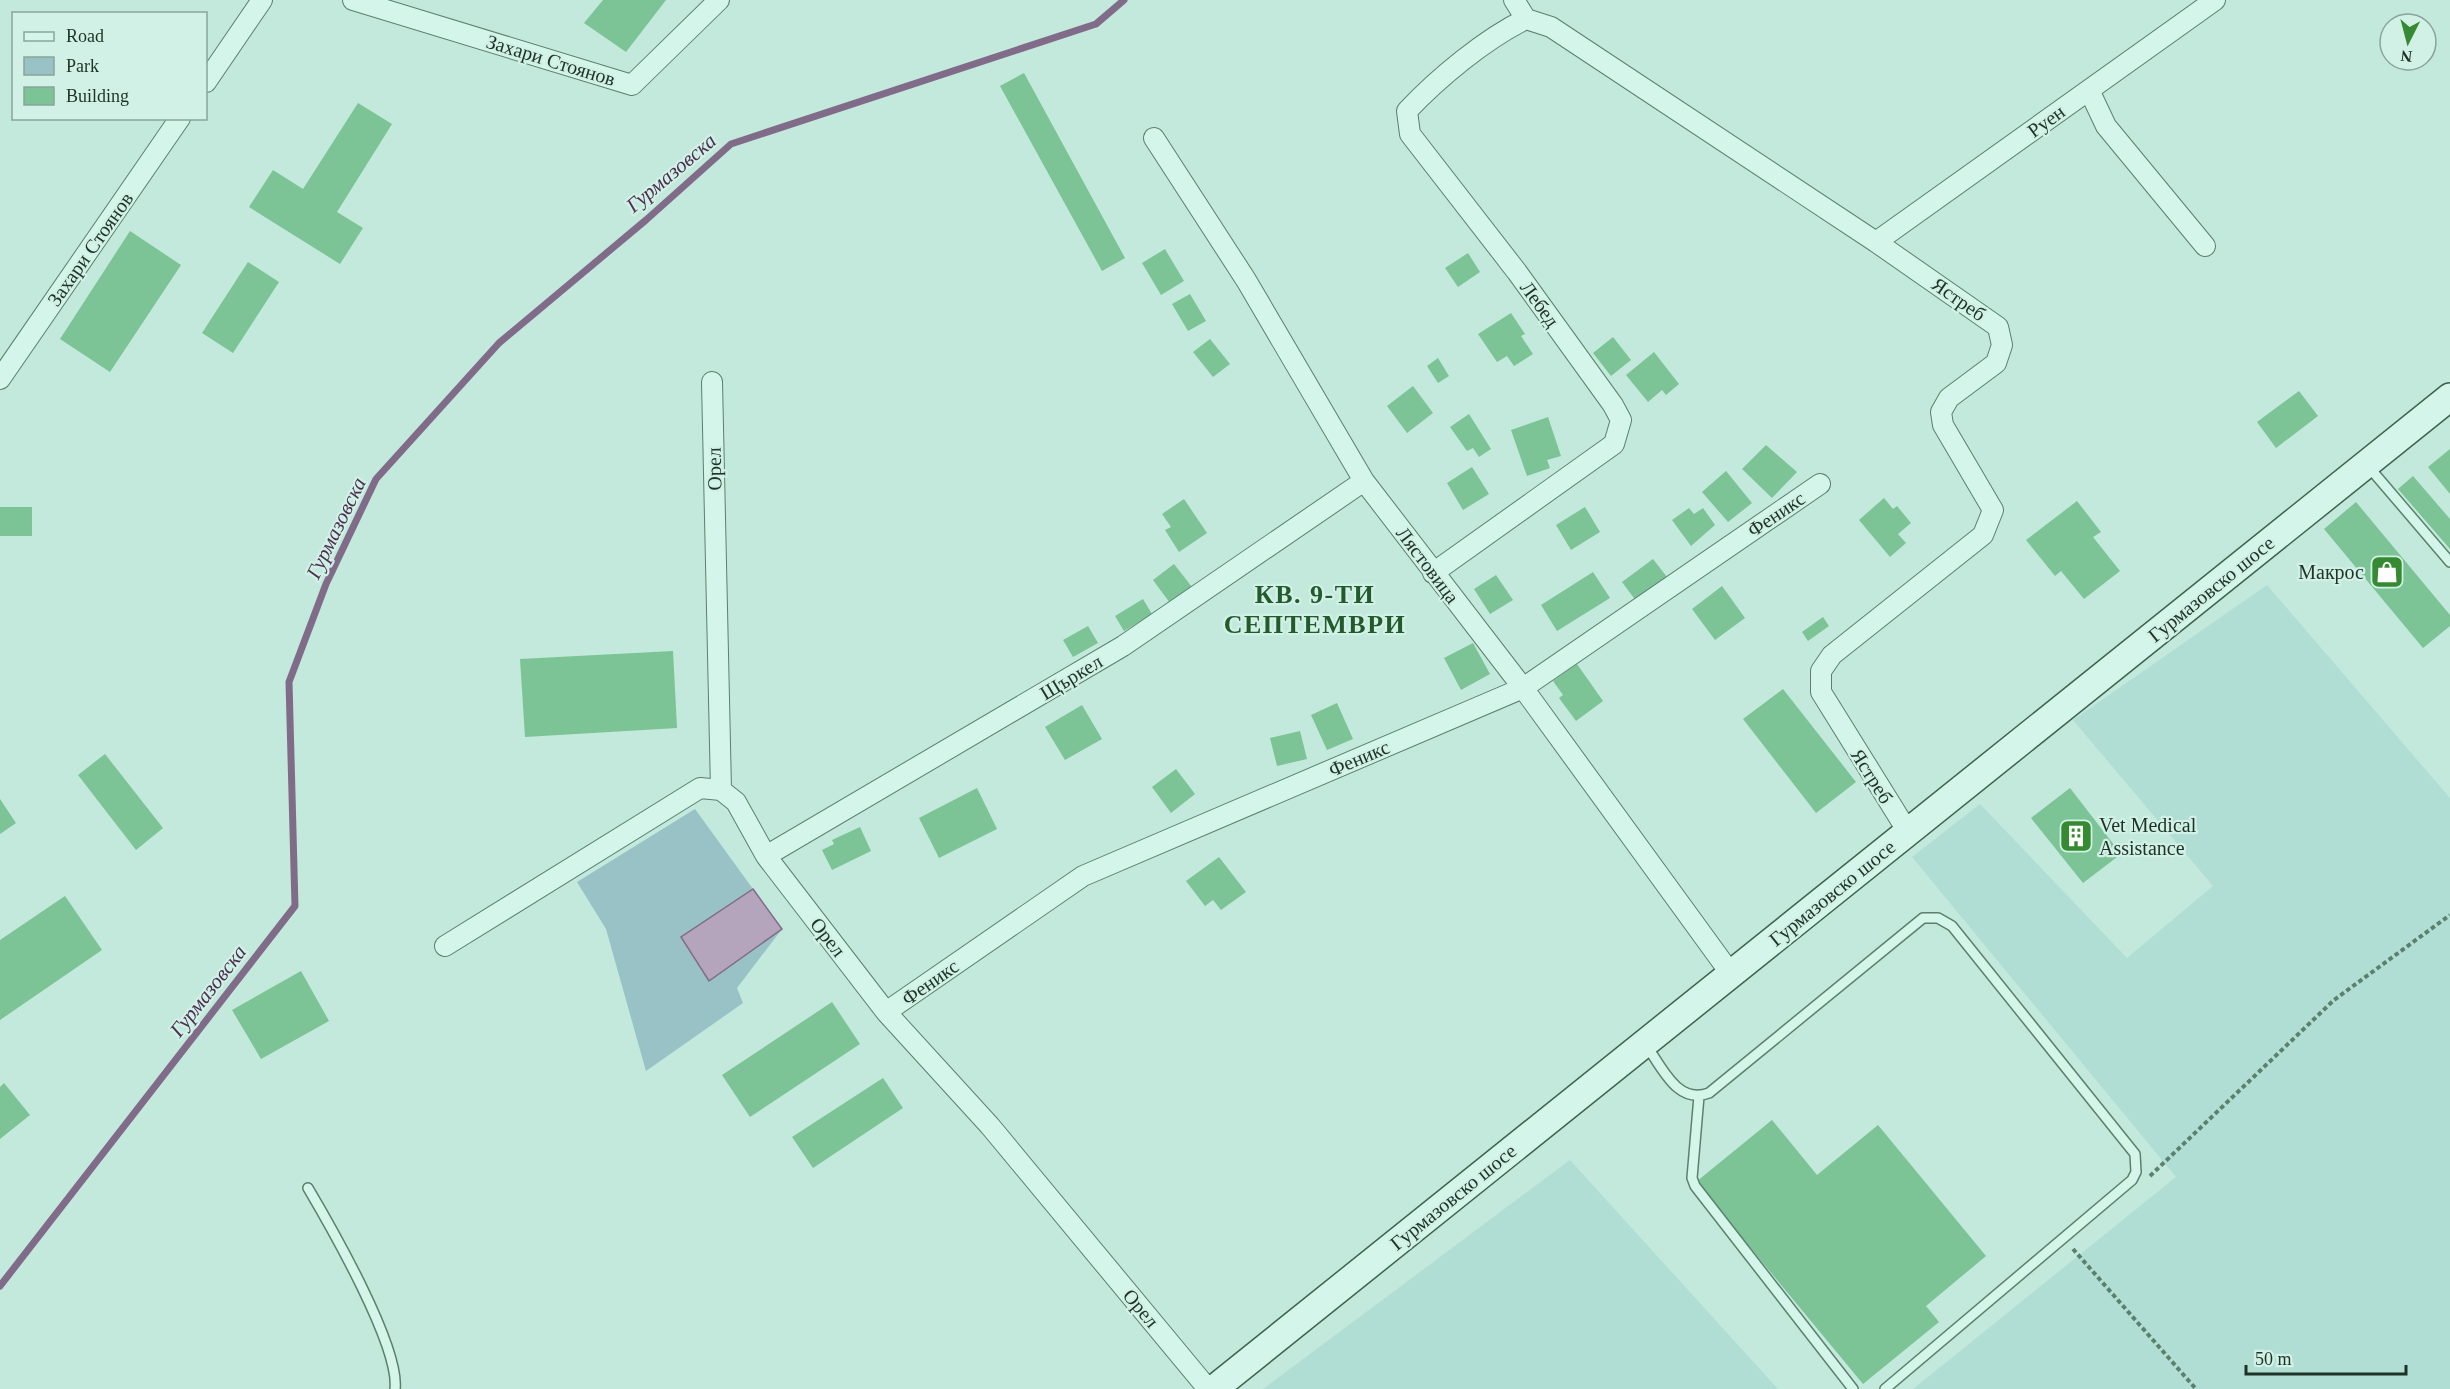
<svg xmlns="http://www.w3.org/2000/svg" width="2450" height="1389" viewBox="0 0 2450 1389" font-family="'Times New Roman',serif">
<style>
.farmland{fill:#b1ded4}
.green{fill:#98c2c5}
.water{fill:#b4a4bc;stroke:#806c89;stroke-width:1.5}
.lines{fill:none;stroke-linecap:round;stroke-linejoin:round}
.stream{stroke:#806c89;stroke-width:7}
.building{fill:#7cc396}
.lane-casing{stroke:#5b816d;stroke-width:12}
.street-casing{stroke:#5b816d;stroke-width:22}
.secondary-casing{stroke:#3e634f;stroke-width:30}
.path{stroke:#5b816d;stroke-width:4;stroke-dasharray:4.5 3;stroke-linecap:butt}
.lane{stroke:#d4f5e9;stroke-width:9}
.street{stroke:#d4f5e9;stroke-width:20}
.secondary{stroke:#d4f5e9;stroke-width:27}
.labels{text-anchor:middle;stroke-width:4.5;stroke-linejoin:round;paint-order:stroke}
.street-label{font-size:20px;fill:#1e3227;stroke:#d1f1e6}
.poi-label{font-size:20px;fill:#1e3227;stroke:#d1f1e6;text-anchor:end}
.water-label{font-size:21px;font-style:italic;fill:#4d2f50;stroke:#d1f1e6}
.district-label{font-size:26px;font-weight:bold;letter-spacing:1.5px;fill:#225a2b;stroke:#d1f1e6}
</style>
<rect width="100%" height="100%" fill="#c2e9db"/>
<path class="farmland" d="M2267,585L2450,798V1389H1913L2176,1177L1912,857L1980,804L2127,958L2213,886L2073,720Z
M1570,1160L1778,1389H1263Z"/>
<path class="green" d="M695,809L782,929L737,988L743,1003L646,1071L606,929L577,882Z"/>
<path class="water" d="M753,889L782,929L709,981L681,937Z"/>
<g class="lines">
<path class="stream" d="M0,1286L295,906L289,682L326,584L376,479L499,343L646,220L731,144L1096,24L1124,0"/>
</g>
<path class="building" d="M603,0H666L626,52L584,23Z
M1024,73L1125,258L1102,271L1000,86Z
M358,103L392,124L337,212L363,228L340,264L249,207L273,170L303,189Z
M130,231L181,265L110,372L60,339Z
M1165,249L1184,281L1161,295L1142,263Z
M1468,253L1480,272L1458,287L1445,268Z
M248,262L279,282L233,353L202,333Z
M1190,294L1206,321L1188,331L1172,304Z
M1511,313L1525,334L1521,336L1533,354L1514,366L1507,356L1497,362L1478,334Z
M1613,337L1631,360L1611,376L1593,353Z
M1210,339L1230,364L1213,377L1193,352Z
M1654,352L1679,384L1666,395L1662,390L1648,402L1626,375Z
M1438,358L1449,376L1438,383L1427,366Z
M1413,386L1433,413L1407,433L1387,406Z
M2299,391L2318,416L2276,448L2257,422Z
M1469,414L1491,449L1479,457L1473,448L1467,451L1450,427Z
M1548,417L1561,456L1547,460L1550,468L1527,476L1511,430Z
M1766,445L1797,472L1772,498L1742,469Z
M2450,449V494L2428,467Z
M1472,467L1489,494L1463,510L1447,483Z
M1726,471L1752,503L1728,522L1702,492Z
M2413,476L2450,519V549L2398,489Z
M1884,498L1893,509L1897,506L1911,523L1898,534L1906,543L1890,557L1859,520Z
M1184,499L1207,533L1179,552L1165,530L1171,527L1162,514Z
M2077,501L2101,532L2093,537L2120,571L2084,599L2061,571L2055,576L2026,540Z
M2356,502L2450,615V626L2423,648L2324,529Z
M0,507H32V536H0Z
M1585,507L1600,532L1571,550L1556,525Z
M1689,508L1694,514L1703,508L1715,525L1691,546L1672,520Z
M1653,559L1667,577L1636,601L1622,582Z
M1174,564L1192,587L1170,603L1153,580Z
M1593,572L1610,598L1557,631L1541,605Z
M1496,575L1513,600L1490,614L1474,589Z
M1722,586L1745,618L1715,640L1692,609Z
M1143,599L1152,614L1124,631L1115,616Z
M1823,617L1829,626L1808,641L1802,632Z
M1088,626L1098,643L1073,657L1063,640Z
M1473,643L1490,674L1461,690L1444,658Z
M673,651L677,728L525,737L520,659Z
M1577,664L1603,701L1576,721L1559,698L1563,695L1553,681Z
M1783,689L1856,782L1816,813L1743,719Z
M1337,703L1353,739L1327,750L1311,715Z
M1082,705L1102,739L1065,760L1045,727Z
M1300,731L1307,759L1277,766L1270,738Z
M105,754L163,828L136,850L78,775Z
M1176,769L1195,794L1171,813L1152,787Z
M977,788L997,829L939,858L919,818Z
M2070,788L2121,854L2083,883L2031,818Z
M0,799L16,823L0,834Z
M860,827L871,851L832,870L822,850L834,844L832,840Z
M1219,857L1246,892L1221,910L1213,900L1205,906L1186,881Z
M65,896L102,950L0,1020V940Z
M301,971L329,1021L261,1059L232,1010Z
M832,1002L860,1044L750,1117L722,1075Z
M883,1078L903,1108L813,1168L792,1137Z
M4,1083L30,1115L0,1139V1087Z
M1772,1120L1817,1175L1878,1125L1986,1256L1926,1306L1939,1322L1863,1384L1696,1182Z"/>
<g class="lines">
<defs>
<path id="lane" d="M2368,466L2450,562
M1646,1045C1662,1067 1677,1105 1709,1093L1923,918H1938L1952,926L2135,1154L2136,1172L2132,1180L1885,1389
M1699,1096L1692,1178L1695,1186L1853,1389
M308,1188C331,1227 400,1347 395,1389"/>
<path id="street" d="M353,0L632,85L719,0
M1514,0L1526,19
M1526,19L1551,27L1876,242L1998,327L2002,345L1996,363L1949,398L1941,412L1943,425L1993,510L1983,535L1832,655L1821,671V692L1908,832
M206,82L262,0
M2089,90L2106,126L2205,246
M1154,138L1246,280L1364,481L1523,688L1731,974
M1876,242L2215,0
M0,379L180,118
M712,382L721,790L736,802L766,856L886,1012L990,1126L1208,1389
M1433,573L1614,444L1621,420L1613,405L1517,272L1410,134L1407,111C1438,78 1485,39 1526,19
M766,856L1123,646L1364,481
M445,946L700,788L721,790
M886,1012L1083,876L1523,688L1820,484"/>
<path id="secondary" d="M1214,1389L2450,397"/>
</defs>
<use href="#lane" class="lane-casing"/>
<use href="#street" class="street-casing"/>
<use href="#secondary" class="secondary-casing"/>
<path class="path" d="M2150,1176L2334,1000L2450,915
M2073,1249L2196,1389"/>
<use href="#lane" class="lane"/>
<use href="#street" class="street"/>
<use href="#secondary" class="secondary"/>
</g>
<defs>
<symbol id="shop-square" viewBox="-11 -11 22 22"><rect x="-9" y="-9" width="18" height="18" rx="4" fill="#368a31" stroke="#d1f1e6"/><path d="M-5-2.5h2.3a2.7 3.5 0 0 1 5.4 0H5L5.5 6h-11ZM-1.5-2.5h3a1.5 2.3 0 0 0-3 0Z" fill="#fff"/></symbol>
<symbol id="building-square" viewBox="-11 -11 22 22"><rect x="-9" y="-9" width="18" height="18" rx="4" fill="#368a31" stroke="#d1f1e6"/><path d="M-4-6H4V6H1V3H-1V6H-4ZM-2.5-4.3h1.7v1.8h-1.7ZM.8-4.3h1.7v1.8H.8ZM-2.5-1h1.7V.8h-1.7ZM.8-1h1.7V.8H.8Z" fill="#fff"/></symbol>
</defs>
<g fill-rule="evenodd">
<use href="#shop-square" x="2368" y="553" width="38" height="38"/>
<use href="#building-square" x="2057" y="817" width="38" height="38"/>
</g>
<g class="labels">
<g class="street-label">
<text transform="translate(551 60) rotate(17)" y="7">Захари Стоянов</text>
<text transform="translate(2046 121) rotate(-36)" y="7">Руен</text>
<text transform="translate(90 249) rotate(-55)" y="7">Захари Стоянов</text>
<text transform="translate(1959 299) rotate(35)" y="7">Ястреб</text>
<text transform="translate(1540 304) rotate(54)" y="7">Лебед</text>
<text transform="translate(714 469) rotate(-91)" y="7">Орел</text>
<text transform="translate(1776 514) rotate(-34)" y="7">Феникс</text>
<text transform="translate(1428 565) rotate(53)" y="7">Лястовица</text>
<text transform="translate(2211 589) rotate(-39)" y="7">Гурмазовско шосе</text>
<text transform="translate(1071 677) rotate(-31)" y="7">Щъркел</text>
<text transform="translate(1359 758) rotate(-23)" y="7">Феникс</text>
<text transform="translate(1872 776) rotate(58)" y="7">Ястреб</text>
<text transform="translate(1832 893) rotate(-39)" y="7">Гурмазовско шосе</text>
<text transform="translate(828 937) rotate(52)" y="7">Орел</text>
<text transform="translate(930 982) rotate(-35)" y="7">Феникс</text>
<text transform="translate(1453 1197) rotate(-39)" y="7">Гурмазовско шосе</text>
<text transform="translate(1141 1308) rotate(50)" y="7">Орел</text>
</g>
<g class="poi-label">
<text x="2364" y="579">Макрос</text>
<text x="2099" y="832" text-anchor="start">Vet Medical<tspan x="2099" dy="23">Assistance</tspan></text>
</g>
<g class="water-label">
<text transform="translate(671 173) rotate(-40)" y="7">Гурмазовска</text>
<text transform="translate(336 528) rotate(-64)" y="7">Гурмазовска</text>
<text transform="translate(208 991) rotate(-52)" y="7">Гурмазовска</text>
</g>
<g class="district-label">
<text x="1315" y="603">КВ. 9-ТИ<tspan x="1315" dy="30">СЕПТЕМВРИ</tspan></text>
</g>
</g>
<rect x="12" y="12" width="195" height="108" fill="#d1f1e6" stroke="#89a59a" stroke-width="1.5"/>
<rect x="24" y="32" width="30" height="9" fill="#d4f5e9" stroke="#89a59a" stroke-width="1.5"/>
<text x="66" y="42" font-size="18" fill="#1e3227">Road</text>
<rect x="24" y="57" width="30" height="18" fill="#98c2c5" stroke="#89a59a" stroke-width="1.5"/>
<text x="66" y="72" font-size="18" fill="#1e3227">Park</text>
<rect x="24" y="87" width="30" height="18" fill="#7cc396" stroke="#89a59a" stroke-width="1.5"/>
<text x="66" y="102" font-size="18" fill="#1e3227">Building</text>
<g transform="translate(2408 42) rotate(186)"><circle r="28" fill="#d1f1e6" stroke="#89a59a" stroke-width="1.5"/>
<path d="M0-4.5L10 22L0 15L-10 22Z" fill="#368a31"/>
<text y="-9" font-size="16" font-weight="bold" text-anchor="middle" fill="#1e3227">N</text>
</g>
<path d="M2246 1365v9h160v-9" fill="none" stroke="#1e3227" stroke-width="3"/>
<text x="2255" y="1365" font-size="18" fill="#1e3227" stroke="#d1f1e6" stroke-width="4.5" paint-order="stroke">50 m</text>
</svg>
